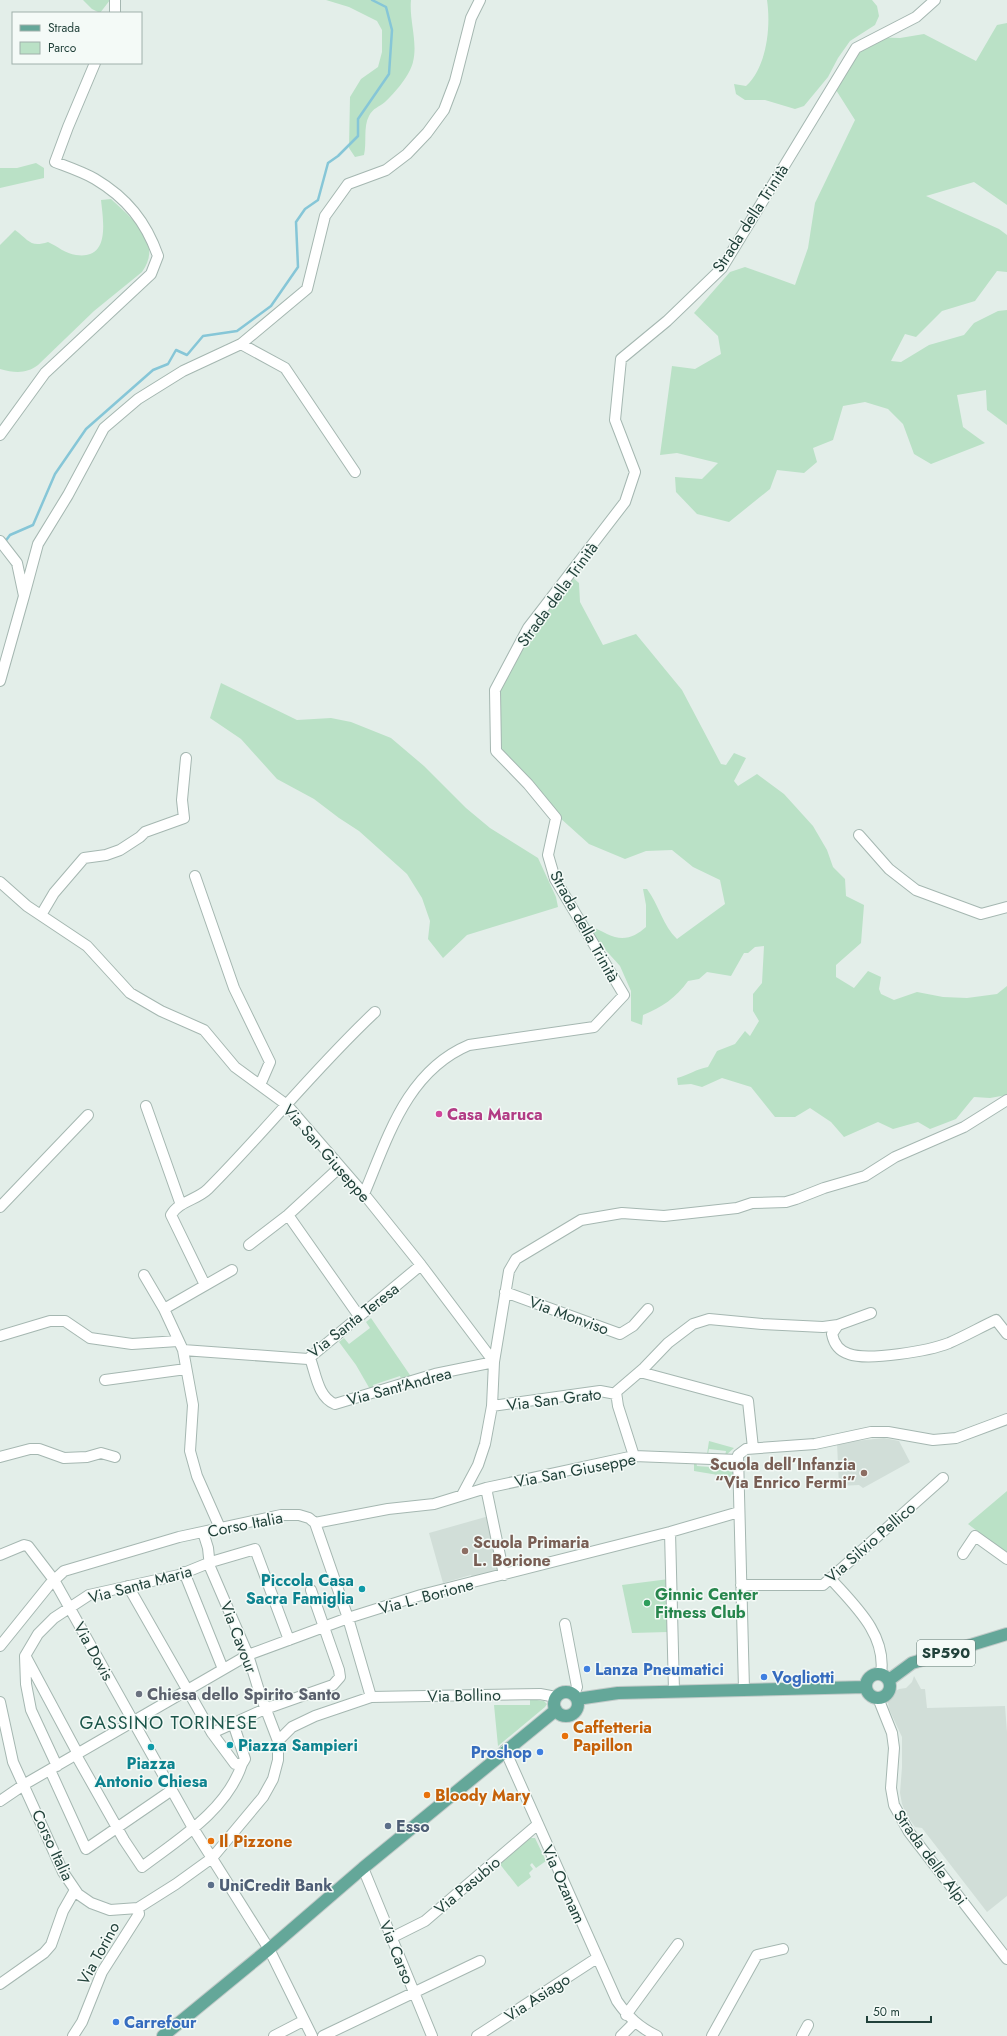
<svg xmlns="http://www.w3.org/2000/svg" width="1007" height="2036" viewBox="0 0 1007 2036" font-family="Jost,sans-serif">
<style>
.built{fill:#d1ded8}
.green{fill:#bae1c6}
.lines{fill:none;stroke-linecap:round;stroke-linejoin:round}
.stream{stroke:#86c6d7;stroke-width:2.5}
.street-casing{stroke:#a5b7b1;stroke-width:12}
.primary-casing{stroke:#c1cac8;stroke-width:14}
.street{stroke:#fff;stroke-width:10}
.primary{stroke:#64a799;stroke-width:12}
.hotel-dot{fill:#d1479c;stroke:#f4faf7;stroke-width:1.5}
.education-dot{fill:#8d6e63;stroke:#f4faf7;stroke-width:1.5}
.culture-dot{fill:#0f9aa8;stroke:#f4faf7;stroke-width:1.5}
.leisure-dot{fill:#2e9e5b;stroke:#f4faf7;stroke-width:1.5}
.shop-dot{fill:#3f7fe0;stroke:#f4faf7;stroke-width:1.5}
.worship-dot{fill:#6b7280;stroke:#f4faf7;stroke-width:1.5}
.food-dot{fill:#e8710a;stroke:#f4faf7;stroke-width:1.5}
.service-dot{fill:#5c6f8a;stroke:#f4faf7;stroke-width:1.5}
.labels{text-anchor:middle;stroke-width:3;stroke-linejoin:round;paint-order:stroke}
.shield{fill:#f4faf7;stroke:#607873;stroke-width:1}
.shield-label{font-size:15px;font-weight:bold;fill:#21413a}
.street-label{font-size:16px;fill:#21413a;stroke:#f4faf7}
.hotel-label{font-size:16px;font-weight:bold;fill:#b23c85;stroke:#f4faf7;text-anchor:start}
.education-label{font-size:16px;font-weight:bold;fill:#785e54;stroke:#f4faf7;text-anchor:end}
.culture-label{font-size:16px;font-weight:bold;fill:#0d838f;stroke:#f4faf7;text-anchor:end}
.leisure-label{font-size:16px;font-weight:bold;fill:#27864d;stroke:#f4faf7;text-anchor:start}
.shop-label{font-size:16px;font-weight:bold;fill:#366cbe;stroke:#f4faf7;text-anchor:start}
.worship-label{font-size:16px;font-weight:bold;fill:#5b616d;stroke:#f4faf7;text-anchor:start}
.food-label{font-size:16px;font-weight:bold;fill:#c56008;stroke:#f4faf7;text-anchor:start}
.service-label{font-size:16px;font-weight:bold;fill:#4e5e75;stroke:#f4faf7;text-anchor:start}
.quarter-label{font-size:18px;letter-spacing:1px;fill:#1b554a;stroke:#f4faf7}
</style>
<rect width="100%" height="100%" fill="#e3eee9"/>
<path class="built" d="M884,1438L899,1441L910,1462L863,1488L859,1485L839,1486L837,1443Z
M489,1516L500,1570L472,1577L471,1575L443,1583L429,1533Z
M914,1676L921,1689H925L927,1708L1005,1706L1007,1732V1896L987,1912L922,1828L915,1827L906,1814L902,1804L900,1793L902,1767V1737L889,1709L887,1697L899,1689L906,1688L912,1682Z"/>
<path class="green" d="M83,0H110L100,13L92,9Z
M326,0H411C409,20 418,42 413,62C410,75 395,93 385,102C379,107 373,108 369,116C363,127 367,143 364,155L355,157L349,148L350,97L361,79L378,67L382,52V30L377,21L349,7Z
M767,0H872L877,6L879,16L875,25L850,41L838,58L828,77L804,106L795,109L765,100H745L736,94L734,84L746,86C767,67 771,26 767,0Z
M1007,23V205L974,182L926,196L999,229L1007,235V272L997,271L975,301L942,311L916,337L905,334L891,361L901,362L929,345L964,335L974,323L998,311L1007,310V425L987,410L986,390L957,395L963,427L985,443L931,464L914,454L903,424L888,409L865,402L843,406L833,440L813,448L817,462L804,473L777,470L770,489L729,522L697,514L676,492L675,477L702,479L718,463L677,453L660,455L672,366L695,369L721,354L718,336L694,313L730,272L745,267L795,285L808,248L815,203L855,120L836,90L857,53L869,37L900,38L924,34L976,61L997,25Z
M36,163L44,168V178L0,188V168H17Z
M111,199C131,218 164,242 142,272L94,311L38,365C26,374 15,373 0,369V245L15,230C29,240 30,248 48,242C57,246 66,254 76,255C111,260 103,220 101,200Z
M571,576L579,583L580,602L603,645L636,634L682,690L721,764L726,765L734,753L746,758L734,781L738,786L757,774L784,794L813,826L827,850L833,867L845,879L846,896L864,905L861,943L836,965V977L854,988L868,971L881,977L879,989L881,994L894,1000L917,992L943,997L967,998L997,994L1007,986V1095L990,1098L974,1097L956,1119L930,1129L918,1122L893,1129L878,1122L844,1137L831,1122L810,1108L795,1117H775L751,1087L722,1078L702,1087L691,1084L678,1085L677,1078C689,1075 696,1069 708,1067L717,1051L735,1044L745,1031L750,1036L759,1021L753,1011V994L762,983L764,946L755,947L748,953H744L731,976L707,972L699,979L688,981C676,998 662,1007 643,1015L642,1025L631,1021V991L620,966L592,935L589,926C596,928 601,931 607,934C623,942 635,937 646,927V905L643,889H647C659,905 663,926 677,939L725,904L720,880L693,867L672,850L646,851L625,859L589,844L559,817L499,747L500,688L515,646Z
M221,683L297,720L331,718L351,722L391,738L424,766L466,808L490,828L538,858L556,897L558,907L467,935L443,958L428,939L430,921L422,898L407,874L359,831L339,818L314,799L277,779L241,739L210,718Z
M371,1318L412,1378L402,1382L400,1376L373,1385L375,1391H371L356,1365L339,1342L344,1338L349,1344L370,1328L366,1322Z
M709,1441L734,1448L725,1456L726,1451L709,1449L708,1454H707Z
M694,1462H696L697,1466L724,1468V1463C734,1464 734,1470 736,1478L694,1471Z
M1007,1491V1554L968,1524Z
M669,1579L668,1632L632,1633L622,1585Z
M530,1699L544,1701L547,1704L545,1707L498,1746L494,1705H530Z
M527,1838H535L546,1861L536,1868L532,1863L530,1865L533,1869L529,1873L531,1877L518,1887L499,1863Z"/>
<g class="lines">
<path class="stream" d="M4,543L10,535L33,525L55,474L86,429L153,370L168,364L176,350L187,355L203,336L237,331L271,306L298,267L296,222L305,209L318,200L328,163L338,156L358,136V119L389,74L392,30L386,7L372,0"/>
<defs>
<path id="street" d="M115,13V0
M241,344L285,368L355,472
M0,435L45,373L151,274L158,256C146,222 127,198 95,179C83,172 68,167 55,162L68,127L95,63
M0,541L17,563L24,596L0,681
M24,596L38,544L68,495L104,428L138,399L183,371L241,344L307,289L325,216L348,184L386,170L407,154L427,133L444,110L455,81L471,18L480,0
M859,835L889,869L916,890L981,914L1007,907
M195,876L234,988L270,1062L260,1085
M0,882L27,906L87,946L130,993L161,1011L204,1030L235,1067L287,1105L364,1194L421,1265L494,1362L492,1406L485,1444L478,1465L462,1495
M41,915L54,893L84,858L106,855L120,850L140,837L145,832L184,818L182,800L186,758
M146,1106L181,1205
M364,1194C388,1137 407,1071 469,1045L594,1027L624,995L555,879L548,855L556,818L528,784L496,751L495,690L528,628L625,502L635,472L615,420L621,359L667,321L722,268L856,48L916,17L935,0
M0,1207L88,1115
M288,1215L359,1316
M249,1245L288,1215L340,1167
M144,1275L164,1309L183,1350L193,1405L190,1451L197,1476L220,1528
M205,1285L171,1215C179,1201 197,1200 208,1189C265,1132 316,1067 375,1012
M505,1292L620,1334L633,1326L648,1309
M164,1309L232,1270
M871,1313L838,1325L832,1334C834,1344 839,1351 849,1354C868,1361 929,1351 949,1343C965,1336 981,1327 996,1320L1007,1334
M0,1336L50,1321H65L90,1338L132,1344L178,1341
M183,1350L308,1359L421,1265
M308,1359L311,1361C316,1376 319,1398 335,1404L435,1374L494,1362L509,1271L516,1259L581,1220L622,1213L664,1216L737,1208L752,1203L786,1202L796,1199L824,1188L865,1176L895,1157L964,1127L1007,1100
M640,1372L748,1401L753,1448
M105,1380L186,1369
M492,1406L600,1391L616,1394
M634,1456L618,1406L616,1392L644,1368L668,1343L693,1324L709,1319L762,1324L823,1327L838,1325
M0,1457L30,1449H39L64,1458L87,1457L101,1453L115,1457
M486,1488L504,1575
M315,1523L388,1509L434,1504L486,1488L634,1456L738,1460
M670,1532L674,1691
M963,1554L975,1536L1007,1559
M0,1555L24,1545L28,1546L54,1580L193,1828L269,1949L312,2036
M184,1572L223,1669
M830,1578C854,1605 887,1634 881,1674
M741,1585H823L943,1478
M128,1586L212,1733L235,1764H242L245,1759L233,1723
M565,1624L577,1687L574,1695
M0,1646L50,1584L64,1571L179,1537L281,1515H299L309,1518L315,1523L348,1618L371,1697
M25,1656L38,1634L54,1618L89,1595L179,1575L211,1562L255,1549L289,1640
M25,1656L26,1684L31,1710L57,1766
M26,1657L78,1754
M744,1689L738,1455L746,1449L815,1444L871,1432H888L933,1440L956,1438L1007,1419
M878,1698L892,1733L894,1748L891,1788L894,1805L909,1832L1007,1959
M0,1702L13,1762L63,1872L78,1894L91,1903L110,1910L138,1908L176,1884L212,1858L263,1797L273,1779L278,1760V1741L260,1694L248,1655L210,1567L208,1548L203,1532
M212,1733L265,1709L333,1685L340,1677L339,1670L311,1590
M278,1741L292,1727L315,1716L371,1697L540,1694L556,1697
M505,1750L617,2001C628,2017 639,2027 657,2036
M76,1755L124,1840L142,1867C179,1839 227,1810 242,1764
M50,1770L86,1849L172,1790
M0,1801L25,1784L248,1655L348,1618L421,1595L670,1532L739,1512
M363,1868L432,2036
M391,1938L425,1921L537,1825
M0,1984L44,1953L51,1945L63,1911L75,1890
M626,2015L678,1944
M73,2036L82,2022L102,1972L139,1914L138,1908
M274,2036L303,2021
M323,2036L480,1961
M477,2036L597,1958
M621,2036L635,2022
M712,2036L757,1955L783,1949
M802,2036L808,2025"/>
<path id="primary" d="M866 1686a12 12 0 1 1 24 0a12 12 0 1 1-24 0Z
M889,1680L912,1663L1007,1634
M554 1704a12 12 0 1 1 24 0a12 12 0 1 1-24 0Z
M577,1699L618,1693L866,1687
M163,2036L269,1949L363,1868L556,1710"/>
</defs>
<use href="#street" class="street-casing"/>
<use href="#primary" class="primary-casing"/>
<use href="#street" class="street"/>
<use href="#primary" class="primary"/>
</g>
<circle class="hotel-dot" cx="439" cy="1114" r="4"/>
<g class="education-dot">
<circle cx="864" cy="1473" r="4"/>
<circle cx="465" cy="1551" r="4"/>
</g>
<g class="culture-dot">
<circle cx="362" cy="1589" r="4"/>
<circle cx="230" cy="1745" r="4"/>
<circle cx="151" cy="1747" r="4"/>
</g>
<circle class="leisure-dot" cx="647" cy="1603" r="4"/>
<g class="shop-dot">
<circle cx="587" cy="1669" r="4"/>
<circle cx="764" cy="1677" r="4"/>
<circle cx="540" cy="1752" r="4"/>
<circle cx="116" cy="2022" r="4"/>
</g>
<circle class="worship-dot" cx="139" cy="1694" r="4"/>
<g class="food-dot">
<circle cx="565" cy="1736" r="4"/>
<circle cx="427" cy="1795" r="4"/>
<circle cx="211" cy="1841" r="4"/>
</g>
<g class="service-dot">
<circle cx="388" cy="1826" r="4"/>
<circle cx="211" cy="1885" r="4"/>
</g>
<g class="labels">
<rect class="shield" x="917" y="1640" width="58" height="26" rx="3"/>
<g class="shield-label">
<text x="946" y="1658">SP590</text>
</g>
<g class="street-label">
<text transform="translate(750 218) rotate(-57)" y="6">Strada della Trinità</text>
<text transform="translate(557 594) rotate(-54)" y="6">Strada della Trinità</text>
<text transform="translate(585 926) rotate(61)" y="6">Strada della Trinità</text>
<text transform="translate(327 1153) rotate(49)" y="6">Via San Giuseppe</text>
<text transform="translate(569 1315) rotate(20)" y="6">Via Monviso</text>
<text transform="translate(353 1320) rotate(-38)" y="6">Via Santa Teresa</text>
<text transform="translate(399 1386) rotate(-15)" y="6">Via Sant'Andrea</text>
<text transform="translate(554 1399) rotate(-7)" y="6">Via San Grato</text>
<text transform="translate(575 1470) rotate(-11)" y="6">Via San Giuseppe</text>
<text transform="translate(245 1524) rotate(-11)" y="6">Corso Italia</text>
<text transform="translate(870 1542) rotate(-41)" y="6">Via Silvio Pellico</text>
<text transform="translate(140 1584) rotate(-15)" y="6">Via Santa Maria</text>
<text transform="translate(426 1596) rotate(-15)" y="6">Via L. Borione</text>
<text transform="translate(239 1637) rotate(69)" y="6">Via Cavour</text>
<text transform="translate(94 1651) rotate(61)" y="6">Via Dovis</text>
<text transform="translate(464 1695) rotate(-1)" y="6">Via Bollino</text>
<text transform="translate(53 1845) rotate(65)" y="6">Corso Italia</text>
<text transform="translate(931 1857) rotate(54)" y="6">Strada delle Alpi</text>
<text transform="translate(564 1884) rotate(66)" y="6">Via Ozanam</text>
<text transform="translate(467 1885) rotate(-40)" y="6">Via Pasubio</text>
<text transform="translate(397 1952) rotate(68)" y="6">Via Carso</text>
<text transform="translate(98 1953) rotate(-61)" y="6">Via Torino</text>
<text transform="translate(537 1997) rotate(-33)" y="6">Via Asiago</text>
</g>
<g class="hotel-label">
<text x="447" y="1120">Casa Maruca</text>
</g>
<g class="education-label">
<text x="856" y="1470">Scuola dell’Infanzia<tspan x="856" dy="18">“Via Enrico Fermi”</tspan></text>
<text x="473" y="1548" text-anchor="start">Scuola Primaria<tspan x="473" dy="18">L. Borione</tspan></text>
</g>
<g class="culture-label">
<text x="354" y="1586">Piccola Casa<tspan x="354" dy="18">Sacra Famiglia</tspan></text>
<text x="238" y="1751" text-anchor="start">Piazza Sampieri</text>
<text x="151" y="1769" text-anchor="middle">Piazza<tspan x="151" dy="18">Antonio Chiesa</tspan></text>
</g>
<g class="leisure-label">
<text x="655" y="1600">Ginnic Center<tspan x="655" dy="18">Fitness Club</tspan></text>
</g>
<g class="shop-label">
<text x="595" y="1675">Lanza Pneumatici</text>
<text x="772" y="1683">Vogliotti</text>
<text x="532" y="1758" text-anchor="end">Proshop</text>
<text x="124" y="2028">Carrefour</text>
</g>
<g class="worship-label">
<text x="147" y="1700">Chiesa dello Spirito Santo</text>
</g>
<g class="food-label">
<text x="573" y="1733">Caffetteria<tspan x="573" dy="18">Papillon</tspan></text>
<text x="435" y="1801">Bloody Mary</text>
<text x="219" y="1847">Il Pizzone</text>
</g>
<g class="service-label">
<text x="396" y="1832">Esso</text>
<text x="219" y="1891">UniCredit Bank</text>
</g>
<g class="quarter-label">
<text x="169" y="1729">GASSINO TORINESE</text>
</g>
</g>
<rect x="12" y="12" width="130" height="52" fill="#f4faf7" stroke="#a0b0ab"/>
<rect x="20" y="25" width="20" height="6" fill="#64a799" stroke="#a0b0ab"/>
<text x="48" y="32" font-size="12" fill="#21413a">Strada</text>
<rect x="20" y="42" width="20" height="12" fill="#bae1c6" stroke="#a0b0ab"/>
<text x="48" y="52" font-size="12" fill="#21413a">Parco</text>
<path d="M867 2016v6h64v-6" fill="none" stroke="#21413a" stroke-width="2"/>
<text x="873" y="2016" font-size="12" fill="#21413a" stroke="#f4faf7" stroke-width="3" paint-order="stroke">50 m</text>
</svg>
